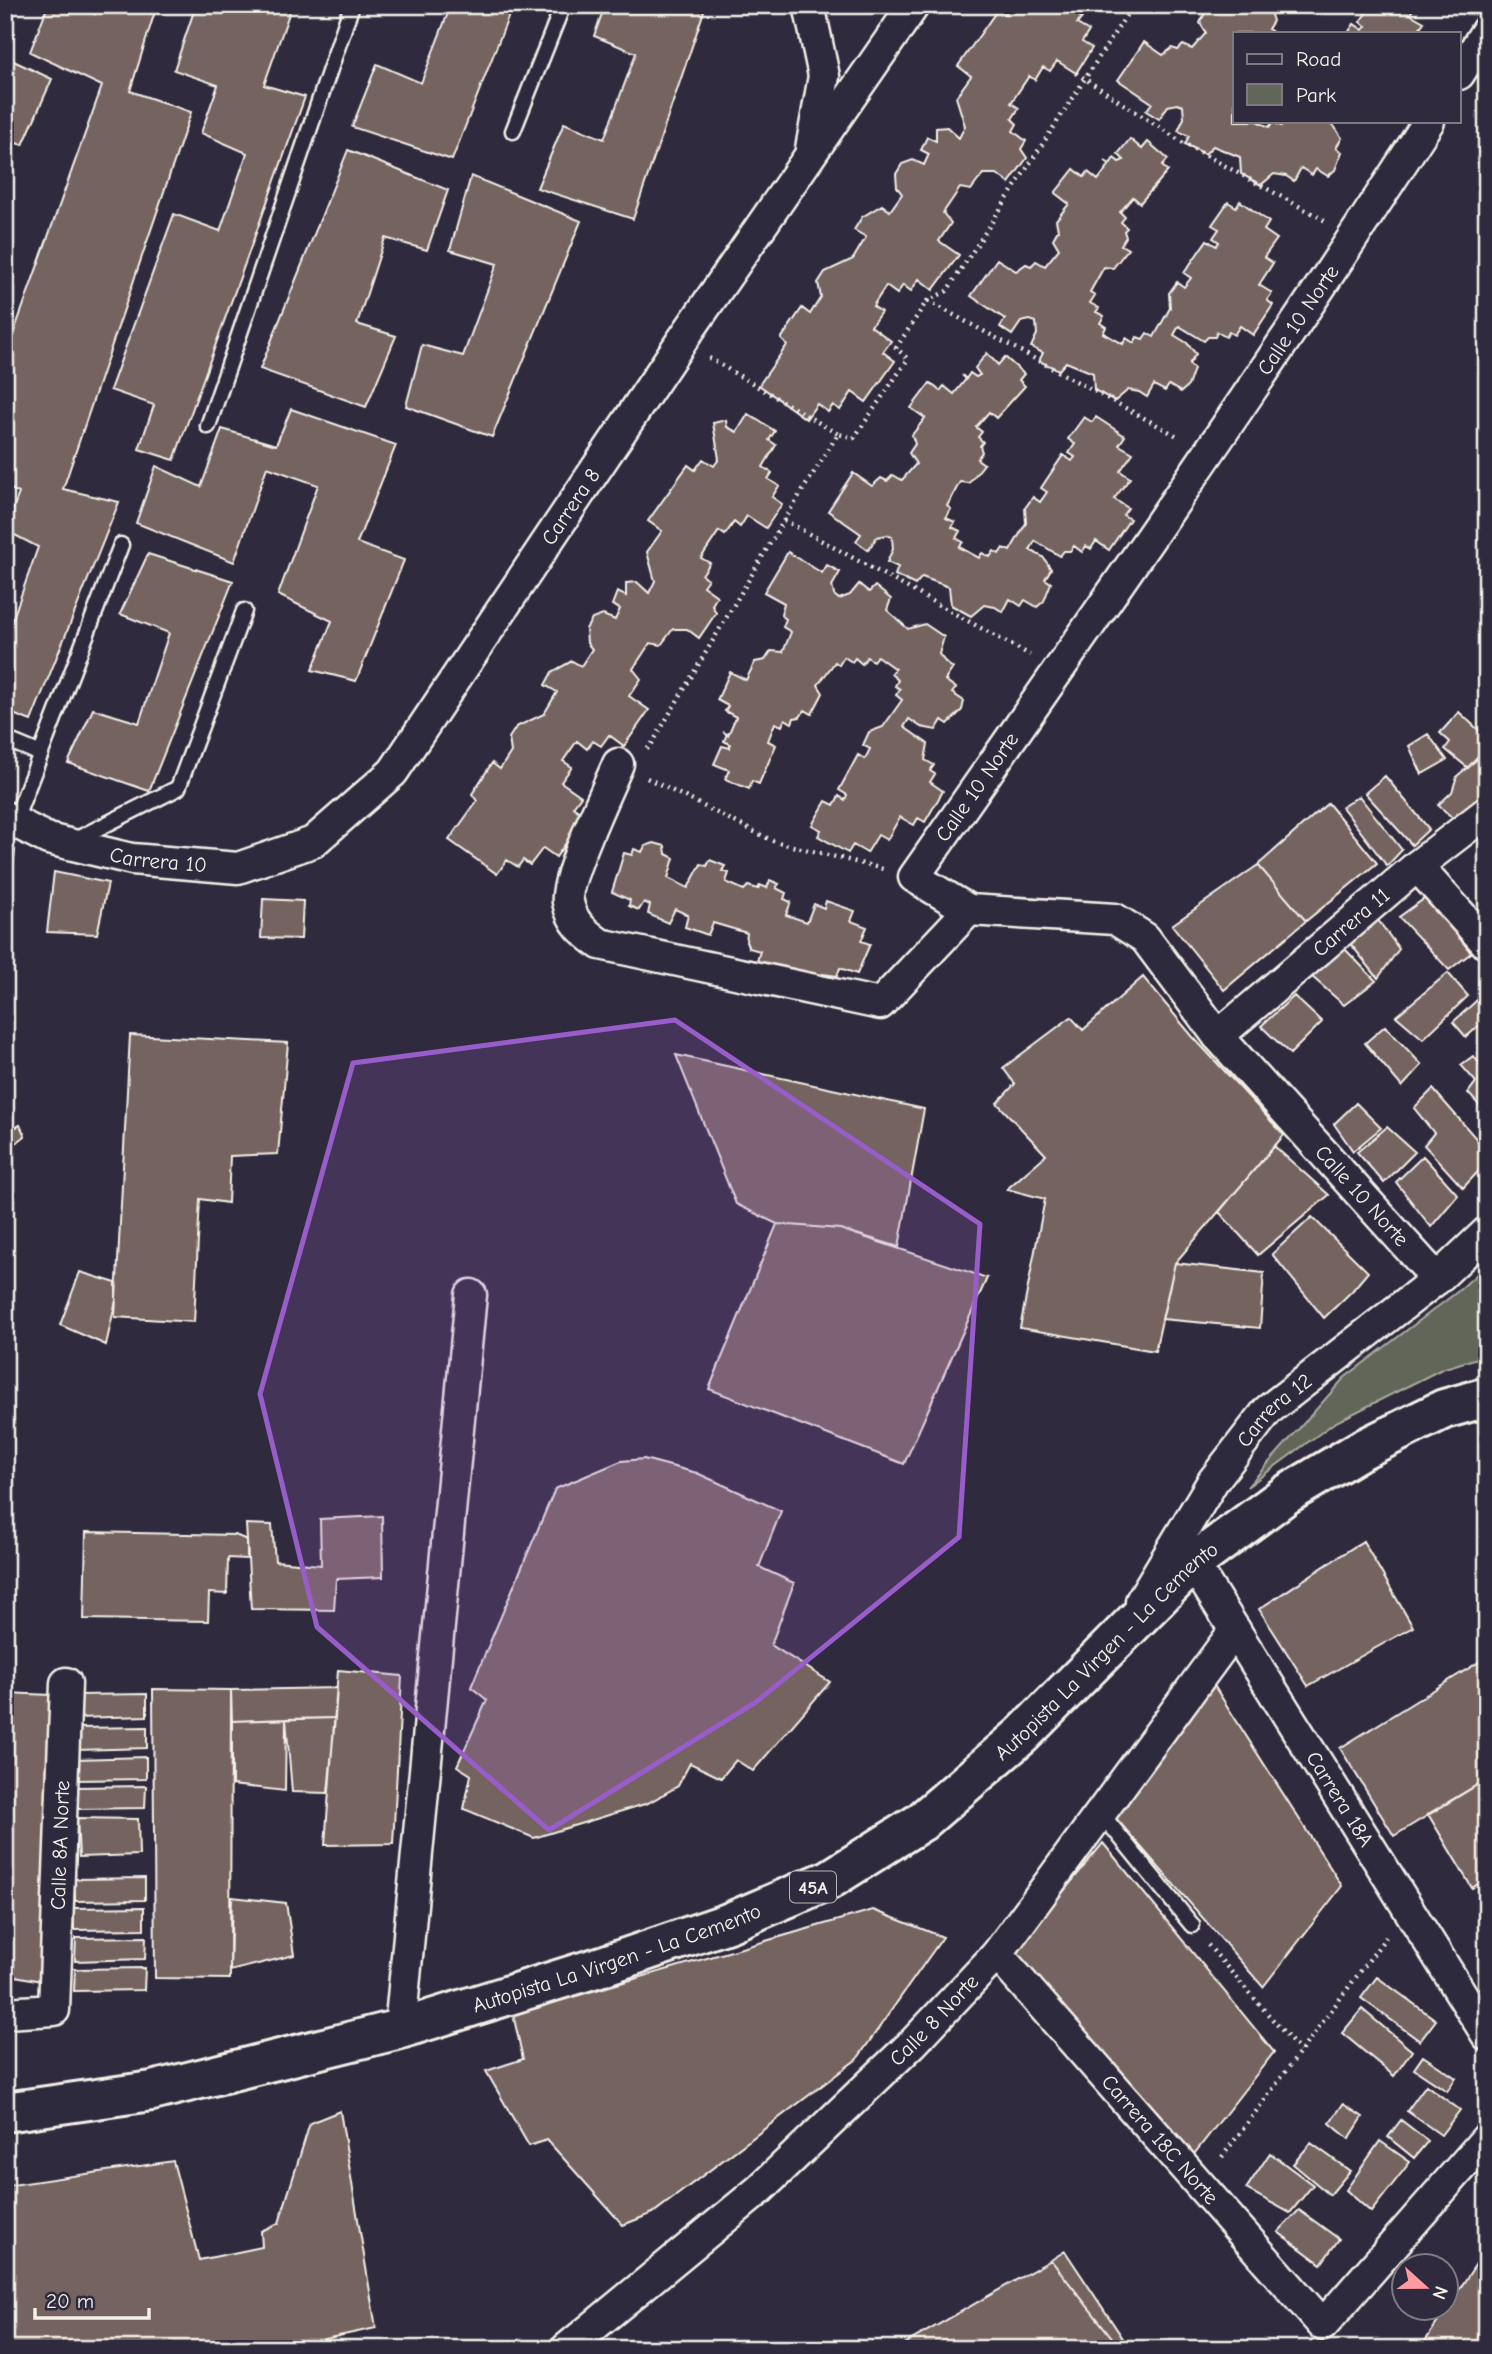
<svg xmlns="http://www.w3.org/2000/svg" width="1492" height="2354" viewBox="0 0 1492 2354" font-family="'Comic Neue',sans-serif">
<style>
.green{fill:#626658;stroke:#abaca0;stroke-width:2}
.building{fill:#746361;stroke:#f4f1e8;stroke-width:2}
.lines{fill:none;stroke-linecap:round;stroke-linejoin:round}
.lane-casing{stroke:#f4f1e8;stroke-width:19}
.street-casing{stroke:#f4f1e8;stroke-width:35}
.primary-casing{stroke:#f4f1e8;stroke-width:44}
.path{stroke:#f4f1e8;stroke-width:4.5;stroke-dasharray:2 5;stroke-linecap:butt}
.lane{stroke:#2f2a3d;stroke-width:14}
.street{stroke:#2f2a3d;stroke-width:30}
.primary{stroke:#2f2a3d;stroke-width:38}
.marked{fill:#995dc9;fill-opacity:0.2;stroke:#995dc9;stroke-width:5;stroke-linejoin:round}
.labels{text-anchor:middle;stroke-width:6;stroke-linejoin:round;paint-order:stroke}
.shield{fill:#2f2a3d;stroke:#b9b5b5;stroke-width:2}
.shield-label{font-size:19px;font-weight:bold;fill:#f4f1e8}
.street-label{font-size:21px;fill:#f4f1e8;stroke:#2f2a3d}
</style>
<rect width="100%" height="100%" fill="#2f2a3d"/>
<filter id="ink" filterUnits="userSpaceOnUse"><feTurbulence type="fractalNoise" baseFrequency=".0143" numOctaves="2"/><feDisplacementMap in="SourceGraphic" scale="14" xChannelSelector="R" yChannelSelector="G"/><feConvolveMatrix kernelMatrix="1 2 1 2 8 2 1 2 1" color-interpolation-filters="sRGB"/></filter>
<g filter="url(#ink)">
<path class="green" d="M1487,1265V1355L1442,1369L1334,1423L1247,1487L1344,1378L1457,1292Z"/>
<path class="building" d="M48,5H78L95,14L99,5H157L130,91L191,112L63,489L119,502L31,721L5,711V641L38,547L5,530L19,493L5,486V357L102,86L30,52Z
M196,5H292L264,85L305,97L174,460L139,449L154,405L110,390L174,214L220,231L247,153L201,133L218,85L174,70Z
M451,5H513L452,160L352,127L377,64L421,83Z
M605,5H692L704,11L633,219L537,188L564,123L604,139L636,53L594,36Z
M1011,5L1024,11L1027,5H1076L1072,11L1082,18L1077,24L1089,31L1082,42L1092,48L1076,73L1057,61L1050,71L1043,67L1035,80L1029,76L1011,103L1019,108L1012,119L1017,124L1013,131L1026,141L1021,149L1027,158L1009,183L997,174H983L971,190L960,188L943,213L951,223L939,241L959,255L933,290L919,279L911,291L903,285L897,294L886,286L873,306L881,312L871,326L891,341L883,352L895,361L866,402L852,392L840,410L833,405L828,412L817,404L806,419L759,385L787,345L781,339L802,308L810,314L821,297L818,283L825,272L853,259L866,237L854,230L862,217L882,205L890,211L902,194L897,187L896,174L902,164L913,160L924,165L929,154L921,150L927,137L936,141V128L947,127L959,138L965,126L956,97L971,76L958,66L998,9L1005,14Z
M1203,5H1268L1274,12L1271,15L1273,21L1268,29L1274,33H1235V121H1257L1269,127L1273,122L1281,126L1284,121L1290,123L1291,121H1324L1334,126L1342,138L1336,148L1342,152L1335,170L1328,176L1316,169L1312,175L1301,168L1294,181L1286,176L1274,174L1261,185L1241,174L1240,157L1213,146L1205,154L1185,144L1189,136L1178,131L1184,118L1183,106L1177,104L1168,106L1159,119L1146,111L1152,103L1118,80L1144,42L1163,55L1172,48L1178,50L1183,45L1192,49L1206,33L1200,23L1205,13Z
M1361,5H1416L1410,14L1424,22L1416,33H1348L1354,24L1363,30L1366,26L1360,22L1366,13L1359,8Z
M5,57L52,79L23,145L5,140Z
M1130,139L1142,149L1148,142L1168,159L1162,166L1168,171L1140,203L1133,197L1120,212L1125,217L1121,222L1127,228L1124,231L1126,237L1121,245L1128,249L1113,268L1104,267L1090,292L1095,295L1090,303L1099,308L1096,312L1104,316L1100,323L1106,327L1103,333L1123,344L1126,338L1134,343L1137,337L1143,339L1147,333L1154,337L1170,308L1169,293L1177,282L1184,287L1191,278L1184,273L1207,240L1216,246L1219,242L1213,238L1219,229L1212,225L1228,202L1236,207L1240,201L1269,222L1264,230L1277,239L1264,257L1273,263L1259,285L1272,293L1267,300L1273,305L1253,335L1240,326L1234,335L1229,332L1226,337L1217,332L1215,337H1208L1204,341L1179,326L1174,335L1187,343L1196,354L1189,364L1194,369L1188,386L1181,392L1169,385L1165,391L1154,385L1147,397L1139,392L1128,390L1115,401L1094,390L1093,373L1066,362L1059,370L1039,361L1043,353L1031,347L1037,334L1036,322L1030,320L1021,322L1012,335L1000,327L1005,319L971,296L997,259L1016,271L1026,264L1031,266L1036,261L1045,266L1059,249L1053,239L1058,230L1056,220L1069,204L1055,193L1074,169L1084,177L1088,172L1098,180L1110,164L1105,161L1110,164L1114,158L1119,162L1124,160L1118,154Z
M348,150L448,190L427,250L385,238L357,324L396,336L366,407L260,369Z
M471,176L581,221L492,437L406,406L422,345L463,356L497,264L450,250Z
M987,353L998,365L1005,357L1024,374L1019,380L1025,386L996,418L989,412L976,427L982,432L978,437L983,442L980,446L982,452L977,459L984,464L969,483L960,482L947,506L951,509L946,518L955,522L952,527L960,531L956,538L963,542L959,547L979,558L982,553L990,557L994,551L999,554L1003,548L1010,551L1026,523L1025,508L1033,497L1040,502L1047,492L1041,488L1063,455L1072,461L1075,457L1069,453L1075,444L1068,439L1084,417L1092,422L1096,417L1125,436L1119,445L1133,453L1120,471L1130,478L1114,499L1128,508L1123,515L1130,519L1109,550L1096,541L1091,549L1086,546L1082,552L1074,546L1070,551H1064L1060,556L1035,541L1030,550L1043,557L1051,569L1045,579L1051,583L1044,601L1037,607L1025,600L1021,606L1010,599L1003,612L995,607L984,605L971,616L951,605L949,587L922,577L915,585L895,575L898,567L887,562L893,549L892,537L887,535L877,537L868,550L856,541L861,534L828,511L853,473L872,486L881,478L887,481L893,475L902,480L916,464L909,453L915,444L912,435L925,418L911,408L930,383L940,391L944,386L954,394L966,379L962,375L966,379L970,373L976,377L980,375L975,368Z
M291,409L396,445L357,543L404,560L356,681L312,670L332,621L278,595L318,485L267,467L234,562L136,523L156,466L201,487L222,429L276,445Z
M748,414L775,431L769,440L776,445L763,467L772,473L768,479L779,486L772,497L782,504L766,528L747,516L740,527L734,522L725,535L719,531L701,558L710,563L702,575L708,579L703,586L717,596L712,605L716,613L699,638L687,629H673L661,645L650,643L633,669L641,679L629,696L649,710L624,746L609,735L601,746L593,741L587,749L577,741L563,761L572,767L561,782L581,796L573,807L585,816L556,857L543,848L530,865L523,860L518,867L507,860L497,874L449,840L477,801L472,794L492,763L500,769L511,752L509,738L516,727L544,714L557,692L545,685L552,672L572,661L581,666L592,649L587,643L586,629L592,619L603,615L615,620L620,609L612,605L617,592L626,596V583L637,582L649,593L655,581L647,552L662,531L648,521L688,465L695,470L703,459L714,466L719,459L713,423L726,420L727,427L737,432Z
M788,552L822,573L827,565L840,572L832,586L834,595L839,599L850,595L859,584L869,592L875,586L891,599L887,610L908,629L925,624L944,637L939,654L946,663L953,668L945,680L956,688L952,693L964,701L962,710L948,724L942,720L936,730L921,727L909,719L904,727L928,744L925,760L934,765L930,771L935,774L930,782L943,791L925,822L918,818L914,825L900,817L887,840L878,835L867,853L853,845L848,853L818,836L821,830L812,825L826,801L834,805L839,796L845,800L847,795L839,790L858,755L865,759L870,749L863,745L869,732L883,727L902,700L896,695L900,689L895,686L898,680L891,674L895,669L877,656L873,661L867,657L862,664L855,658L852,662L844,657L839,665L835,662L818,685L823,693L812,714L805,710L800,717L794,718L792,723L785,719L782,726L775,723L768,741L776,745L759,784L752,781L749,789L725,779L729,770L714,764L722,746L730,748V744L724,741L727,734L723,732L728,735L736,717L725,711L728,706L717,700L730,672L746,680L755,662L765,660L771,651L783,652L791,632L783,627L786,619L781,615L784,603L764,592Z
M148,554L233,581L149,791L68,763L93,709L139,723L169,633L120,614Z
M1459,712L1487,738V745L1468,768L1445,749L1450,742L1440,733Z
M1428,734L1447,760L1422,774L1409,746Z
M1487,751V793L1455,820L1438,805L1452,792L1457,776Z
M1385,776L1429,829L1412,845L1365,793Z
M1359,796L1402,850L1387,866L1342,807Z
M1328,803L1377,863L1306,921L1258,865Z
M654,843L665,846L666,854L674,858L668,878L688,888L701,864L707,866L710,860L725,866L722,871L729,873L726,882L744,890L748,886L758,889L760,885L767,888L770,880L779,884L776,888L786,893L784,899L791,902L786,915L807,922L814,904L824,908L826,901L855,911L851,921L867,927L861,941L870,944L857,974L840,968L837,976L823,974L819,984L755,968L760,951L749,948L746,942L747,933L713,923L708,935L685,927L688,915L675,909L668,923L648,914L650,905L644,902L639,910L629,906L630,900L612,892L624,853L632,855L634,849L642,852L645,846Z
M5,848L15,850L8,911H5Z
M1258,865L1306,921L1224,990L1172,925Z
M54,872L108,883L97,934L47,932Z
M1428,896L1471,953L1449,970L1399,917Z
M263,899L303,901L301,939L261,938Z
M1378,920L1399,949L1378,978L1349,942Z
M1343,947L1376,981L1344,1005L1310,975Z
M1448,973L1468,996L1423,1039L1396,1016Z
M1143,977L1193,1037L1284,1135L1175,1263L1155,1351L1020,1328L1045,1199L1007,1189L1046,1155L997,1103L1015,1084L1003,1068L1071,1017L1083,1030Z
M1487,991V1019L1466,1037L1453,1022Z
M1294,996L1322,1022L1290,1054L1261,1026Z
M1385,1026L1422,1065L1402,1087L1365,1043Z
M130,1035L288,1043L278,1154L230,1156L228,1203L200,1199L194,1322L115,1317Z
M676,1055L924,1109L899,1247L840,1229L777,1224L736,1204Z
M1473,1056L1487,1071V1114L1468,1093L1476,1082L1461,1065Z
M1433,1089L1487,1151V1162L1463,1188L1424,1145L1434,1133L1414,1108Z
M1356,1103L1381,1128L1353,1151L1334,1124Z
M20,1125L25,1136L5,1152V1133Z
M1387,1127L1415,1152L1384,1183L1357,1152Z
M1274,1146L1329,1195L1258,1255L1219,1212Z
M1423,1156L1458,1195L1431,1227L1396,1182Z
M1312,1217L1368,1272L1352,1291L1324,1318L1272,1254Z
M777,1224L840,1229L987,1278L904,1464L709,1389Z
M1175,1263L1264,1273L1260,1328L1162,1319Z
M80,1272L116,1283V1300L106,1345L60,1325Z
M644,1459L697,1473L781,1511L759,1567L794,1583L771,1645L830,1682L753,1771L736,1760L721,1778L690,1763L678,1786L648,1803L534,1838L464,1809L471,1775L457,1766L487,1700L471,1687L555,1489L621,1461Z
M382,1516L383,1577L336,1579L334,1610L251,1609L246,1524L272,1525L275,1561L321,1565L320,1519Z
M86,1532L235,1535L247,1540V1559L228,1558L227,1594L209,1593L208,1621L84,1619Z
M1363,1541L1413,1627L1308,1686L1259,1609Z
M1487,1657V1779L1394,1836L1340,1748Z
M338,1670L402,1676L393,1844L325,1845Z
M1213,1684L1342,1886L1263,1987L1113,1815Z
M337,1688L335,1718L232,1721L231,1690Z
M153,1689L231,1690L230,1979L155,1978Z
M5,1693L51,1695L41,1981L5,1974Z
M147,1694V1716L77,1718V1695Z
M335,1718L328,1793L292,1792L286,1719Z
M286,1719L285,1791L232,1785V1721Z
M147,1727V1748L77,1750V1728Z
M146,1757V1779L76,1780V1759Z
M1487,1779V1878L1472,1888L1428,1814Z
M146,1786L145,1808L75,1809L76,1787Z
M77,1818L138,1819L139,1855L79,1857Z
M1103,1843L1274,2052L1187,2163L1008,1959Z
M145,1878V1900L75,1901V1879Z
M232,1897L286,1903L294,1955L230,1971Z
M144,1907V1929L74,1930V1908Z
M873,1910L943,1937L857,2059L653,2213L623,2225L547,2140L529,2146L486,2071L523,2059L513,2014Z
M146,1937L145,1959L75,1961L76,1938Z
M145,1968L144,1990L74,1991L75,1969Z
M1377,1977L1436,2020L1420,2041L1361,1998Z
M1362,2009L1412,2051L1394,2076L1342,2033Z
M1423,2056L1456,2078L1447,2091L1414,2069Z
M1426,2085L1460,2110L1441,2135L1407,2111Z
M1343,2104L1363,2117L1349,2139L1330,2123Z
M340,2111L376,2328L306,2343L307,2349H5V2186L173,2161L199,2260L262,2247L261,2231L279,2223L310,2123Z
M1401,2120L1428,2141L1414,2158L1388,2137Z
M1380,2141L1410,2162L1371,2212L1346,2190Z
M1311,2143L1350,2171L1330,2195L1293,2164Z
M1270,2153L1313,2185L1290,2213L1246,2189Z
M1299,2210L1339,2239L1321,2264L1278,2232Z
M1487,2247V2341L1482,2349H1420Z
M1487,2247V2341L1482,2349H1420Z
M1065,2251L1130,2349H896L1051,2260Z
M1051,2260L1121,2349H896Z"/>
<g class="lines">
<defs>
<path id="lane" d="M513,131L563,5
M208,426L352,5
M5,739L41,754
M14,823L121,545
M73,841L178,788L244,611
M1100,1812L1192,1925"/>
<g id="street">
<path d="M809,5L824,76L811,149"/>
<path d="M1459,74L1487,30"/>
<path id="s1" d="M1429,121C1264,377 1089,627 914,877L969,910L1115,919L1145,938L1218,1036L1437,1279"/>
<path d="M618,764C608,788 563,882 568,902C572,923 584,932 600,944L880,1004L969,910"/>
<path id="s2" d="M5,817L48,839L132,859L238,868L313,842L393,772L681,342L914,5"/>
<path d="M1417,866L1487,944"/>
<path id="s3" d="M1218,1036L1417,866L1487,812"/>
<path id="s4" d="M1193,1563L1487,2035"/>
<path id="s5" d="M1141,1601L1213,1481L1268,1410L1437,1279L1487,1232"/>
<path id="s6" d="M997,1954L1323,2325L1487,2138"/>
<path id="s7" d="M5,2013L54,2010L66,1683"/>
<path d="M400,2029L471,1295"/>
<path id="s8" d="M566,2349L759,2190L913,2043L997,1954L1235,1630"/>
</g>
<g id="primary">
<path id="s9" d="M5,2112L152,2091L400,2029L602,1966L728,1923L829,1880L921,1822L1022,1735L1193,1563L1287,1494L1359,1451L1444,1409L1487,1397"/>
</g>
</defs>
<use href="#lane" class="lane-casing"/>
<use href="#street" class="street-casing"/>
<use href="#primary" class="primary-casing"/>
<path class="path" d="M1076,73L1185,144L1326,221
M928,301L1179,437
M709,358L838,434
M784,520L1030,655
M647,749L650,747L784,520L838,434L854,438L908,359L896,348L927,301L947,291L1133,5
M647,778L773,841L883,869
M1208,1945L1300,2051
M1222,2157L1386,1937"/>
<use href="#lane" class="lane"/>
<use href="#street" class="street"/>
<use href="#primary" class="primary"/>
</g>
</g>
<path class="marked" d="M675,1020L980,1224L959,1537L756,1702L549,1830L317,1627L260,1394L353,1063Z"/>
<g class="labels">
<rect class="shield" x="790" y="1871.5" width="46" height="31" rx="5"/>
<g class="shield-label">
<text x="813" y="1894">45A</text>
</g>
<g class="street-label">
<text transform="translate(1298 320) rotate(-56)" y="7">Calle 10 Norte</text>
<text dy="7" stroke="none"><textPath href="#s2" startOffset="746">Carrera 8</textPath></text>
<text transform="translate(977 787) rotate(-55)" y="7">Calle 10 Norte</text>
<text dy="7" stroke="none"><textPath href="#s2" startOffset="161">Carrera 10</textPath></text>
<text dy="7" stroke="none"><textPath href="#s3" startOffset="175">Carrera 11</textPath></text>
<text dy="7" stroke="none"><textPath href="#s1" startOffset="1498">Calle 10 Norte</textPath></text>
<text dy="7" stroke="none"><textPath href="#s5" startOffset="234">Carrera 12</textPath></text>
<text dy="7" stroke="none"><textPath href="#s9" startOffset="1220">Autopista La Virgen - La Cemento</textPath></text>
<text dy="7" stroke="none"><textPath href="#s4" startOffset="278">Carrera 18A</textPath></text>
<text dy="7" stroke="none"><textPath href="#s7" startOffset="214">Calle 8A Norte</textPath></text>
<text dy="7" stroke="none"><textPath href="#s9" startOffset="632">Autopista La Virgen - La Cemento</textPath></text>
<text dy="7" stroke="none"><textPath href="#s8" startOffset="494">Calle 8 Norte</textPath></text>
<text dy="7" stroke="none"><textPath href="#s6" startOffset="247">Carrera 18C Norte</textPath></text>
</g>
</g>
<rect width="1492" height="2354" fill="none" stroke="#2f2a3d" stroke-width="28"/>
<rect x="14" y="14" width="1464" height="2326" fill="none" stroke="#f4f1e8" stroke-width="2.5" filter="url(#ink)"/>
<rect x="1233" y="32" width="228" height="91" fill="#2f2a3d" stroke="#7e7a81" stroke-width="2"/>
<rect x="1247" y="54" width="35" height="10" fill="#2f2a3d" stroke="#7e7a81" stroke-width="2"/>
<text x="1296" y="66" font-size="21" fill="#f4f1e8">Road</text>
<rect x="1247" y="84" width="35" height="21" fill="#626658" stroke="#7e7a81" stroke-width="2"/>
<text x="1296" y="102" font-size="21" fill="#f4f1e8">Park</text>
<g transform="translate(1425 2287) rotate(111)"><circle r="33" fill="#2f2a3d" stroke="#7e7a81" stroke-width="2"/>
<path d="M0-5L12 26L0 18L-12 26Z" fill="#ff9aa2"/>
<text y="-10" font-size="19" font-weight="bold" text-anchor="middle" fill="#f4f1e8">N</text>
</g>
<path d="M35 2308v10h114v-10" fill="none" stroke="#f4f1e8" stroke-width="3.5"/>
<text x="46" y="2308" font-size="21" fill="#f4f1e8" stroke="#2f2a3d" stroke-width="5" paint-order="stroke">20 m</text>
</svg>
